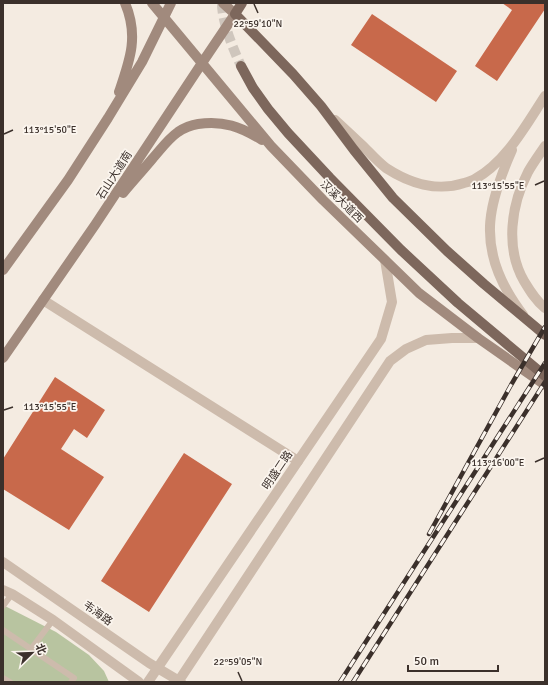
<svg xmlns="http://www.w3.org/2000/svg" width="548" height="685" viewBox="0 0 548 685" font-family="Signika,'Noto Sans SC',sans-serif">
<style>
.green{fill:#b8c4a0}
.building{fill:#c8694b}
.lines{fill:none;stroke-linecap:round;stroke-linejoin:round}
.primary-tunnel{stroke:#cfc6bd;stroke-width:10;stroke-dasharray:10 5;stroke-linecap:butt}
.service{stroke:#cdbbac;stroke-width:6}
.minor{stroke:#cdbbac;stroke-width:10}
.tertiary{stroke:#cdbbac;stroke-width:10}
.secondary{stroke:#a18a7d;stroke-width:10}
.primary{stroke:#7d675c;stroke-width:10}
.rail-casing{stroke:#3b302b;stroke-width:4.5}
.rail{stroke:#fbf5ee;stroke-width:3;stroke-dasharray:9;stroke-linecap:butt}
.ticks{fill:none;stroke:#3b302b;stroke-width:1.5}
.labels{text-anchor:middle;stroke-width:3.5;stroke-linejoin:round;paint-order:stroke}
.street-label{font-size:11px;fill:#3b302b;stroke:#fbf5ee}
.ticks-label{font-size:10px;text-anchor:middle;fill:#3b302b;stroke:#fbf5ee;stroke-width:3.5;stroke-linejoin:round;paint-order:stroke}
</style>
<rect width="100%" height="100%" fill="#f4ebe1"/>
<path class="green" d="M3,605L56,632L89,655L104,671L109,682H3Z"/>
<path class="building" d="M502,3H545V9L497,81L475,66L512,10Z
M372,14L457,71L436,102L351,45Z
M55,377L105,410L87,438L74,429L61,449L104,477L69,530L3,489V459Z
M184,453L232,484L149,612L101,581Z"/>
<g class="lines">
<path class="primary-tunnel" d="M222,3C222,23 233,48 241,66"/>
<path class="service" d="M3,606L12,594
M53,620L31,649L74,678L71,682
M3,630L31,649
M3,678L10,682"/>
<path class="minor" d="M43,300L298,461"/>
<path class="tertiary" d="M335,120C345,129 354,138 364,147C371,154 378,162 386,168C409,183 437,192 464,183C468,182 472,181 475,179C506,162 526,125 545,96
M545,146C539,155 533,163 528,172C511,205 505,248 524,281C530,291 536,301 545,308
M512,150C489,202 478,242 509,294C513,301 518,308 523,315
M3,562L149,663L181,682
M3,590L12,594L53,620L139,682
M148,682L381,339L392,302L385,260
M178,682L390,361L406,349L426,340L452,338H478"/>
<path class="secondary" d="M152,3L271,146L323,200L385,260L419,293L478,338L545,385
M119,92C130,60 139,36 125,3
M123,193C133,181 143,170 153,158C161,149 168,139 178,132C184,128 191,125 198,124C223,120 241,127 262,140
M3,270L68,180L108,118L142,62L171,3
M3,358L95,225L202,63L235,14L223,3"/>
<path class="primary" d="M242,3L235,14L293,74L321,106L354,150L393,198L447,251L484,284L545,335
M241,66L253,88L268,109L288,133L330,178L401,250L458,303L545,376"/>
<defs>
<path id="rail" d="M429,534L511,385L545,327
M340,682L545,363
M353,682L545,382"/>
</defs>
<use href="#rail" class="rail-casing"/>
<use href="#rail" class="rail"/>
</g>
<path class="ticks" d="M254,4L258,13M4,134L13,130M535,185L544,181M4,410L13,407M535,462L544,458M238,672L242,681"/>
<g class="labels">
<g class="street-label">
<text transform="translate(114 175) rotate(-57)" y="4">石山大道南</text>
<text transform="translate(342 201) rotate(45)" y="4">汉溪大道西</text>
<text transform="translate(277 470) rotate(-56)" y="4">明盛二路</text>
<text transform="translate(98 613) rotate(35)" y="4">韦海路</text>
</g>
</g>
<g class="ticks-label">
<text x="258" y="27">22°59'10"N</text>
<text x="50" y="133">113°15'50"E</text>
<text x="498" y="189">113°15'55"E</text>
<text x="50" y="410">113°15'55"E</text>
<text x="498" y="466">113°16'00"E</text>
<text x="238" y="665">22°59'05"N</text>
</g>
<rect width="548" height="685" fill="none" stroke="#3b302b" stroke-width="8"/>
<g transform="translate(32 653) rotate(67)" stroke="#fbf5ee" stroke-width="3" paint-order="stroke">
<path d="M0-3L7 15L0 10L-7 15Z" fill="#3b302b"/>
<text y="-6" font-size="11" font-weight="bold" text-anchor="middle" fill="#3b302b">北</text>
</g>
<path d="M408 665v6h90v-6" fill="none" stroke="#3b302b" stroke-width="2"/>
<text x="414" y="665" font-size="12" fill="#3b302b" stroke="#fbf5ee" stroke-width="3" paint-order="stroke">50 m</text>
</svg>
